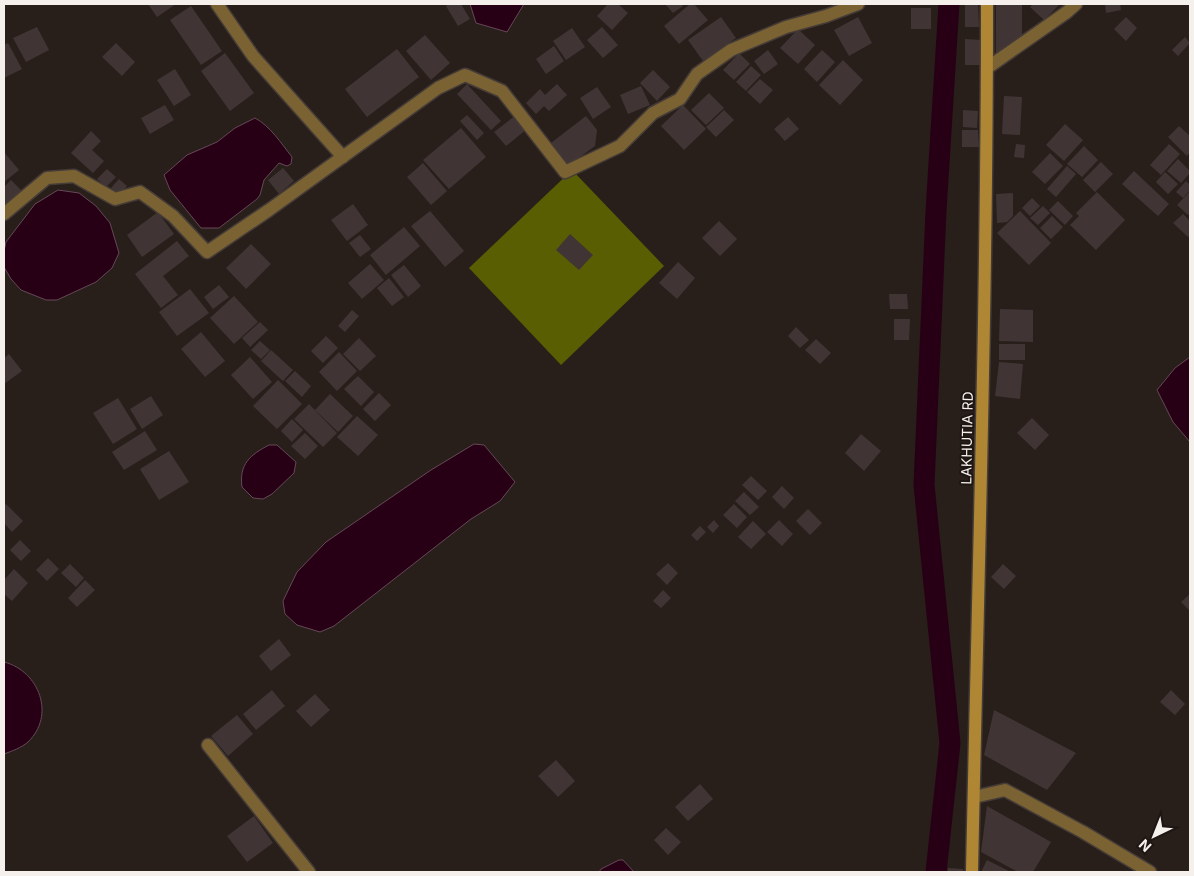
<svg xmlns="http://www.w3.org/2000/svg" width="1194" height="876" viewBox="0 0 1194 876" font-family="Inter,sans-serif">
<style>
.forest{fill:#5a5e02}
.water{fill:#280015;stroke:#664856}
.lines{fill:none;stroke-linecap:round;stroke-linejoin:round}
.canal{stroke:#280015;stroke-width:21}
.building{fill:#403534}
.street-casing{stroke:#453c38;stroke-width:15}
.secondary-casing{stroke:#453c38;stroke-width:15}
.street{stroke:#7b6232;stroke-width:12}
.secondary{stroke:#ae8634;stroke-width:12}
.labels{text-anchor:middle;stroke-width:4;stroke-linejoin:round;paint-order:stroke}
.street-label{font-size:14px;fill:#f6f0ed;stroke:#1e1612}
</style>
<rect width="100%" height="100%" fill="#281f1b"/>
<path class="forest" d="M572,170L664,266L561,365L469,268Z"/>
<path class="water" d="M470,4H524L507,32L476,23Z
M255,118C270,126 281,143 292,157L291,164L287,166L279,163L264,180L260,195L257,199L219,228H201L170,190L164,175L187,155L217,142L235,128Z
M58,190L79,193L96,206L110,223L119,253L112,268L96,282L57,300H46L21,290L11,279L4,267V251L6,242L35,204Z
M1190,357V442L1173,422L1157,390L1175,368Z
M474,444L484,445L515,482L500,501L471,519L334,626L320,632L297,625L285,614L283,601L297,572L326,542L431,470Z
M269,445H277L296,462L294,473L272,494L263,499L253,498L242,487C239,464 250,455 269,445Z
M4,662C39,671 56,715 28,742C21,748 12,751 4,754Z
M619,860H623L634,872H599L601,869Z"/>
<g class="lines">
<path class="canal" d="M936,872L950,743L924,485L936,211L949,4"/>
</g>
<path class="building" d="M148,4H176L157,17Z
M449,4H461L470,19L458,26L446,6Z
M608,4H618L628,13L612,30L597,16Z
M665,4H681L683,6L673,13Z
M690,4H694L708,20L679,44L664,26Z
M965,4H978L979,27H965Z
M996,4H1022V39L996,56Z
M1033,4H1060L1044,20L1030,7Z
M1105,4H1120L1121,10L1106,13Z
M191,6L222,51L201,65L170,20Z
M911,8H931V29H911Z
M721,17L736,38L703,61L688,40Z
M858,17L872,43L849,56L834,30Z
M1126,17L1137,28L1126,41L1114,29Z
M37,27L49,50L26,62L13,38Z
M602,27L618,45L603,58L587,40Z
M572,28L585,47L566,60L553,41Z
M798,29L815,45L798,64L780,48Z
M425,35L450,63L431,80L406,51Z
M1185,37L1190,43L1178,56L1172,50Z
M965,39L981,40V65H965Z
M8,43L22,69L4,78V45Z
M116,43L135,62L122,76L102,57Z
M554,46L564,61L546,74L536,59Z
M397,49L419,77L367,117L345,89Z
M768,50L778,64L764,74L754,61Z
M822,50L835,62L817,82L804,69Z
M225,53L254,93L230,111L201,71Z
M739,53L750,64L734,80L723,70Z
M843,60L863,80L840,105L819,85Z
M751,66L761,75L746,91L736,82Z
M175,69L191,95L174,106L157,80Z
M653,70L670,87L657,101L640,83Z
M760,79L773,90L760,104L747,92Z
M467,84L501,121L491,130L457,94Z
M557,84L567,95L549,111L544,106L536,114L526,103L540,89L545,95Z
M641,86L650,105L628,114L620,95Z
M597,87L611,107L593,119L580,98Z
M709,93L724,108L706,125L691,110Z
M1004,96L1022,97L1020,135L1002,134Z
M165,105L174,120L150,134L141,118Z
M683,105L706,129L684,150L661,126Z
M724,110L734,120L716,137L706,127Z
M963,110L978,111L977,128L963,127Z
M467,115L484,133L477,140L460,121Z
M516,115L527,129L506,146L494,132Z
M586,116L597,130L595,146L565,168L547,146Z
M788,117L799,129L785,141L774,129Z
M1065,124L1083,140L1064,161L1046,145Z
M1179,126L1190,136V152L1187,156L1168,137Z
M461,128L486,157L449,189L423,160Z
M962,130H978L979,147H962Z
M91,131L101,141L92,150L104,161L93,173L71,153Z
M1016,144L1025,145L1024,158L1014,157Z
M1169,144L1180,154L1161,175L1150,165Z
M1084,146L1098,160L1082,177L1067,164Z
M4,152L19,170L4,182Z
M1050,153L1063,166L1045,184L1032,172Z
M1178,159L1190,171V173L1181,183L1167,171Z
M1101,162L1113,174L1095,192L1083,180Z
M423,163L447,191L431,205L407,177Z
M1067,166L1076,174L1056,197L1047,189Z
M283,168L294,181L279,194L268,180Z
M107,169L116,177L106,187L97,179Z
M1134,171L1169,204L1158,216L1122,184Z
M1165,172L1178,184L1168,194L1156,182Z
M119,179L127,186L119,195L111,188Z
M11,180L22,191L4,207V187Z
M1186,181L1190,185V190L1183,198L1176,192Z
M1190,191V213L1188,215L1177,205Z
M1097,192L1125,220L1096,250L1070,225L1079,216L1076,213Z
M1013,193V216L1007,222L997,223L996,194Z
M1032,198L1040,206L1030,216L1022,208Z
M1058,201L1073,216L1065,225L1049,210Z
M353,204L368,225L347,241L331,220Z
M1043,206L1050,213L1038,225L1030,218Z
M430,211L464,251L445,267L411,226Z
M1020,211L1051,243L1029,265L997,233Z
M158,212L174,234L142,257L127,235Z
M1183,214L1189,220L1190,218V235L1188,237L1173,223Z
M1052,216L1063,227L1051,239L1040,228Z
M719,221L737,239L720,256L702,238Z
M404,227L420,246L386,275L370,255Z
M570,234L593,255L579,270L556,250Z
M360,235L371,249L360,257L349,243Z
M177,241L189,256L163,276L178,295L161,308L135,274Z
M251,244L271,264L246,289L226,268Z
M678,262L695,278L677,299L659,283Z
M370,264L384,280L362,299L348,283Z
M404,265L421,286L408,297L391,275Z
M389,278L404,297L392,306L377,288Z
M219,285L229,297L213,309L204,297Z
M190,289L209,313L177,336L159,312Z
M889,294H907L908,309H890Z
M234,296L258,322L234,344L210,318Z
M1000,309L1033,310V342L999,341Z
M352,310L359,316L345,332L338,326Z
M894,319H910L909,340H894Z
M260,322L268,330L250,347L242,338Z
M796,327L809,340L800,348L788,336Z
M201,332L225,361L205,377L181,349Z
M326,336L338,348L323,363L311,351Z
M359,338L376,356L360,371L343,354Z
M816,339L831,353L820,364L805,350Z
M260,341L270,350L261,359L251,350Z
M999,344H1025V360H999Z
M271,350L293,370L283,381L261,361Z
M339,352L357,371L337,391L319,372Z
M9,354L22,371L4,384V358Z
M250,357L272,382L253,399L231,375Z
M999,362L1023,364L1020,399L995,396Z
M295,371L311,386L302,397L285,381Z
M358,376L374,392L361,406L344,389Z
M278,380L302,404L277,429L253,406Z
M379,393L391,405L375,421L363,409Z
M330,394L353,416L338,432L315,410Z
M151,396L163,415L142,429L130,409Z
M118,398L137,429L113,444L93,413Z
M309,404L337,433L323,447L294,419Z
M357,416L378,435L358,456L337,437Z
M1032,418L1049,435L1035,450L1017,433Z
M292,419L303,430L292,442L281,431Z
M145,431L157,450L124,470L112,452Z
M305,433L318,446L305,459L291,446Z
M861,434L881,451L864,471L845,453Z
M169,451L189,482L159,500L140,469Z
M751,476L767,491L758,500L742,485Z
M782,486L794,498L784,509L772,497Z
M744,492L759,507L750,515L735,501Z
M6,504L23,521L12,532L4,523V506Z
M734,504L747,517L737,528L723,515Z
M808,509L822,523L810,535L796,521Z
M714,520L719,526L713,533L707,527Z
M779,520L793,534L782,546L767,532Z
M753,521L766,534L751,549L738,537Z
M700,526L706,532L697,541L691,535Z
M20,540L31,551L21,561L10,550Z
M48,558L59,569L47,581L36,570Z
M668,563L678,573L667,585L656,574Z
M70,564L84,578L76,587L61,573Z
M1003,564L1016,576L1004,589L991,577Z
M14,569L28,583L12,601L4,594V580Z
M85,580L95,590L77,607L68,598Z
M663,590L671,598L661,608L653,601Z
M1190,594V611L1181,602Z
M279,639L291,655L271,671L259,656Z
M272,690L285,706L256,730L243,714Z
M1171,690L1185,704L1175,715L1160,702Z
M315,694L330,710L311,727L296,711Z
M994,710L1076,753L1047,790L984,755Z
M237,715L253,734L228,756L211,736Z
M556,760L575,781L558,797L538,776Z
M700,784L713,799L688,821L675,807Z
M987,806L1051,842L1033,872H1018L981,852Z
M254,816L273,843L247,862L227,836Z
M666,828L681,842L668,855L654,840Z
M987,860L1011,872H981Z
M948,868L963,869V872H948Z"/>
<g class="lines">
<defs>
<path id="street" d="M217,4L253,56L343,157
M987,68L1067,12L1076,4
M4,214L47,178L74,176L115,199L140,192L173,216L207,252L269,210L438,88L465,75L502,91L565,172L620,146L653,113L680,99L697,74L731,50L786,27L826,16L858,4
M208,745L309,872
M974,797L1005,790L1083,832L1150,872"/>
<path id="secondary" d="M972,872C978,583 987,293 987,4"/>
</defs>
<use href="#street" class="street-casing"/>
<use href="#secondary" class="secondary-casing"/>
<use href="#street" class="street"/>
<use href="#secondary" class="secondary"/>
</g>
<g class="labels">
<g class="street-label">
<text transform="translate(967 438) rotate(-89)" y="5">LAKHUTIA RD</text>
</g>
</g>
<rect width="1194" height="876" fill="none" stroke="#f6f0ed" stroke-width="10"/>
<g transform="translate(1154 836) rotate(223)" stroke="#1e1612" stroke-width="4" paint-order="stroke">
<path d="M0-4L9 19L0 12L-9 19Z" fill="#f6f0ed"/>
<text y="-8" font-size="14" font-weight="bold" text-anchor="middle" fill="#f6f0ed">N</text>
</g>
</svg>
